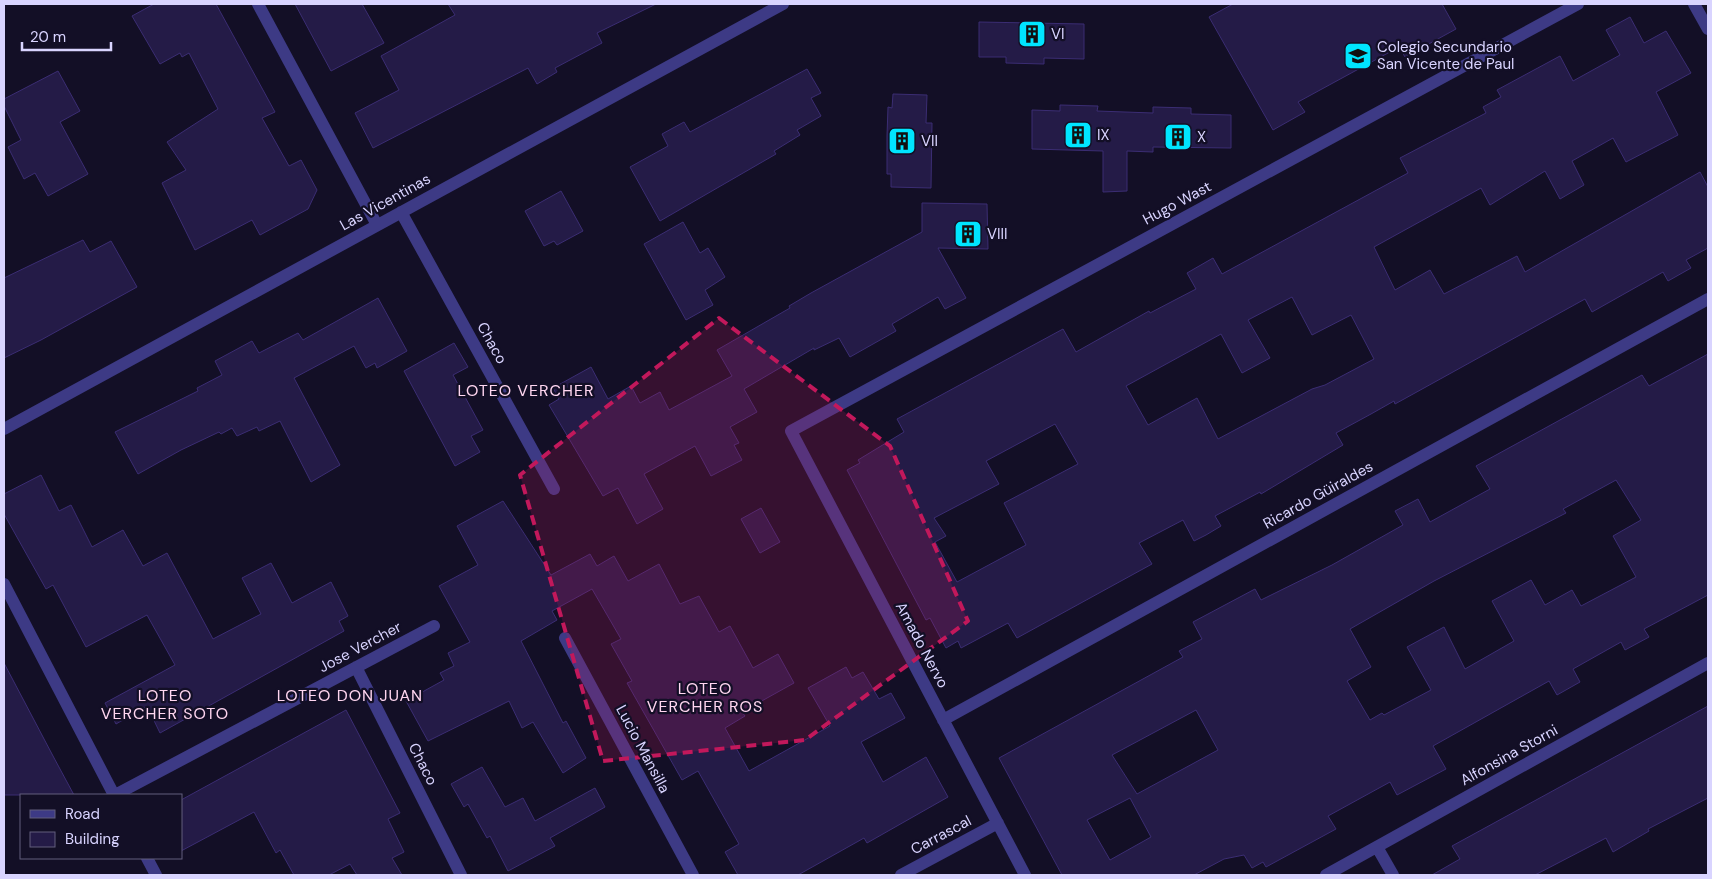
<svg xmlns="http://www.w3.org/2000/svg" width="1712" height="879" viewBox="0 0 1712 879" font-family="'DM Sans',sans-serif">
<style>
.building{fill:#241b47;stroke:#3b2d73;fill-rule:evenodd}
.lines{fill:none;stroke-linecap:round;stroke-linejoin:round}
.street{stroke:#3d3a85;stroke-width:12}
.marked{fill:#c2185b;fill-opacity:0.2;stroke:#c2185b;stroke-width:4;stroke-dasharray:10 6;stroke-linejoin:round}
.labels{text-anchor:middle;stroke-width:4.5;stroke-linejoin:round;paint-order:stroke}
.poi-label{font-size:15px;fill:#d9d4ff;stroke:#130f26;text-anchor:start}
.street-label{font-size:15px;fill:#d9d4ff;stroke:#130f26}
.neighbourhood-label{font-size:16px;letter-spacing:1px;fill:#ffd6f0;stroke:#130f26}
</style>
<rect width="100%" height="100%" fill="#130f26"/>
<path class="building" d="M154,4H216L275,112L262,118L289,166L301,160L317,190L308,209L260,235L252,220L195,250L162,183L186,170L167,142L218,109L189,53L182,57L180,53L160,64L132,16Z
M295,4H362L384,43L331,71Z
M448,4H656L597,33L602,43L555,68L557,72L537,84L528,68L373,148L355,113L399,90L381,56L455,15Z
M1233,4H1442L1456,29L1405,57L1399,47L1298,102L1305,112L1273,130L1209,17Z
M1630,17L1644,43L1666,31L1691,73L1656,92L1678,135L1626,162L1613,138L1572,161L1584,185L1560,199L1545,171L1490,205L1481,188L1374,247L1395,290L1430,270L1444,294L1517,256L1525,272L1700,172L1708,187V248L1686,260L1691,268L1668,281L1663,272L1592,312L1585,299L1395,404L1394,401L1371,414L1336,433L1343,445L1261,494L1260,492L1215,516L1221,526L1206,535L1194,541L1183,520L1139,543L1152,564L1017,638L1008,623L961,648L958,641L946,648L930,618L926,620L847,470L860,463L858,460L904,432L897,419L1063,329L1076,352L1149,311L1150,313L1196,289L1187,273L1213,258L1222,274L1408,173L1400,158L1486,113L1483,107L1501,97L1497,90L1560,56L1573,81L1620,55L1606,30ZM1292,297L1312,335L1351,315L1374,359L1325,385L1312,389L1218,439L1197,398L1148,425L1126,386L1221,334L1242,373L1270,358L1248,320ZM1055,424L1078,464L1004,503L1026,545L957,582L935,542L946,536L934,518L999,484L986,461Z
M979,22L1084,24V59L1044,58V64L1006,63V57H979Z
M807,69L821,93L811,98L821,116L797,130L800,135L774,151L776,154L660,221L630,167L668,146L662,134L684,122L690,132Z
M58,71L80,111L60,122L88,174L48,196L35,173L24,179L8,147L21,140L4,106V99Z
M893,94L927,95L926,123H932L931,188L891,187V174H887V136L888,107L892,108Z
M1060,105L1098,106L1097,111L1153,113V107L1191,108V114L1231,115V148L1153,147V152L1127,151V191L1103,192V151L1032,149V110L1060,111Z
M561,191L583,231L557,245L554,241L544,246L525,211Z
M922,203L987,204L988,249L938,248L966,298L945,309L938,297L892,324L896,331L850,357L839,338L814,350V348L744,389L757,412L730,427L739,443L734,445L742,460L711,476L695,446L644,474L663,509L637,524L618,488L603,496L549,405L559,399L553,388L591,367L608,399L631,386L640,403L660,392L669,410L732,376L717,350L790,308L789,306L811,293L922,232Z
M683,222L700,253L708,248L725,277L705,290L713,305L686,320L644,244Z
M83,240L90,252L111,241L137,287L41,340L4,358V278Z
M378,298L407,351L377,368L375,363L366,368L354,346L294,378L340,465L311,482L280,421L259,431L257,427L237,436L232,428L221,434L219,432L181,450L138,474L115,432L198,391L197,388L222,375L215,361L252,341L259,353L298,333L303,340Z
M454,343L468,367L453,375L483,430L471,436L480,452L455,466L404,371Z
M1708,354V595L1644,629L1649,637L1625,650L1621,642L1573,669L1580,682L1557,695L1549,681L1433,746L1446,769L1397,795L1390,782L1328,816L1336,829L1266,867L1263,862L1252,868L1244,855L1224,859L1194,875H1062L999,758L1183,657L1179,651L1202,639L1193,622L1255,589L1261,600L1332,565L1403,525L1395,511L1418,499L1430,522L1490,489L1476,466L1642,375L1649,386ZM1616,480L1641,520L1613,536L1636,577L1581,606L1572,590L1545,605L1531,580L1492,601L1514,641L1465,669L1444,627L1407,647L1431,690L1384,715L1382,713L1370,720L1347,681L1371,667L1350,629L1434,581L1566,513L1563,509ZM1196,710L1218,750L1137,794L1112,755ZM1130,798L1151,837L1110,860L1087,820Z
M41,475L59,511L71,505L92,547L123,530L143,566L167,553L213,639L261,614L242,578L271,563L292,603L331,582L348,616L339,621L344,631L160,733L147,706L116,724L105,703L175,665L147,615L86,647L53,585L46,589L4,514V494Z
M503,501L551,575L590,554L597,566L614,556L628,581L659,564L680,604L699,596L719,632L730,626L753,668L778,654L794,683L742,712L745,716L725,728L749,771L830,726L808,688L846,667L852,678L863,672L879,699L891,693L905,718L861,742L883,782L926,757L948,797L867,843L864,838L798,875H738L725,852L739,844L698,771L682,780L627,683L632,681L611,644L621,639L592,589L552,611L557,620L521,641L563,723L566,721L586,758L563,773L533,722L522,728L509,701L428,741L406,701L444,680L440,673L454,666L448,653L470,642L439,586L478,565L457,526Z
M761,508L780,542L760,553L741,519Z
M4,663L53,756L74,795H4Z
M1708,706V798L1648,829L1649,831L1613,852L1606,838L1535,875H1432L1460,859L1452,846Z
M346,710L400,813L388,819L404,852L392,858L402,875H357L350,864L329,875H294L280,850L276,853L254,812L181,851V800Z
M482,767L505,807L523,798L535,821L595,788L605,807L550,838L555,846L508,871L490,836L487,838L468,804L464,807L451,784Z"/>
<g class="lines">
<path class="street" d="M258,4L377,225
M1694,4L1708,29
M401,212L554,489
M4,429L783,4
M4,584L114,795
M565,638L693,875
M356,667L461,875
M943,720L1708,299
M115,795L434,626
M1377,847L1393,875
M147,858L156,875
M901,875L998,823
M1025,875L791,431L1578,4
M1326,875L1708,663"/>
</g>
<path class="marked" d="M719,318L890,446L968,621L805,740L603,761L520,475Z"/>
<defs>
<symbol id="building-square" viewBox="-11 -11 22 22"><rect x="-9" y="-9" width="18" height="18" rx="4" fill="#00e5ff" stroke="#130f26"/><path d="M-4-6H4V6H1V3H-1V6H-4ZM-2.5-4.3h1.7v1.8h-1.7ZM.8-4.3h1.7v1.8H.8ZM-2.5-1h1.7V.8h-1.7ZM.8-1h1.7V.8H.8Z" fill="#111"/></symbol>
<symbol id="school-square" viewBox="-11 -11 22 22"><rect x="-9" y="-9" width="18" height="18" rx="4" fill="#00e5ff" stroke="#130f26"/><path d="M0-5L7-2L0 1L-7-2ZM-4 1L0 2.5L4 1V4Q0 6-4 4Z" fill="#111"/></symbol>
</defs>
<g fill-rule="evenodd">
<use href="#building-square" x="1016" y="18" width="32" height="32"/>
<use href="#school-square" x="1342" y="40" width="32" height="32"/>
<use href="#building-square" x="1062" y="119" width="32" height="32"/>
<use href="#building-square" x="1162" y="121" width="32" height="32"/>
<use href="#building-square" x="886" y="125" width="32" height="32"/>
<use href="#building-square" x="952" y="218" width="32" height="32"/>
</g>
<g class="labels">
<g class="poi-label">
<text x="1051" y="39">VI</text>
<text x="1377" y="52">Colegio Secundario<tspan x="1377" dy="17">San Vicente de Paul</tspan></text>
<text x="1097" y="140">IX</text>
<text x="1197" y="142">X</text>
<text x="921" y="146">VII</text>
<text x="987" y="239">VIII</text>
</g>
<g class="street-label">
<text transform="translate(385 202) rotate(-29)" y="5">Las Vicentinas</text>
<text transform="translate(1177 203) rotate(-28)" y="5">Hugo Wast</text>
<text transform="translate(492 343) rotate(61)" y="5">Chaco</text>
<text transform="translate(1318 495) rotate(-29)" y="5">Ricardo Güiraldes</text>
<text transform="translate(922 645) rotate(62)" y="5">Amado Nervo</text>
<text transform="translate(360 647) rotate(-28)" y="5">Jose Vercher</text>
<text transform="translate(643 749) rotate(62)" y="5">Lucio Mansilla</text>
<text transform="translate(1509 755) rotate(-29)" y="5">Alfonsina Storni</text>
<text transform="translate(423 764) rotate(63)" y="5">Chaco</text>
<text transform="translate(941 835) rotate(-28)" y="5">Carrascal</text>
</g>
<g class="neighbourhood-label">
<text x="526" y="396">LOTEO VERCHER</text>
<text x="705" y="694">LOTEO<tspan x="705" dy="18">VERCHER ROS</tspan></text>
<text x="165" y="701">LOTEO<tspan x="165" dy="18">VERCHER SOTO</tspan></text>
<text x="350" y="701">LOTEO DON JUAN</text>
</g>
</g>
<rect width="1712" height="879" fill="none" stroke="#d9d4ff" stroke-width="10"/>
<rect x="20" y="794" width="162" height="65" fill="#130f26" stroke="#625e7d"/>
<rect x="30" y="810" width="25" height="8" fill="#3d3a85" stroke="#625e7d"/>
<text x="65" y="819" font-size="15" fill="#d9d4ff">Road</text>
<rect x="30" y="832" width="25" height="15" fill="#241b47" stroke="#625e7d"/>
<text x="65" y="844" font-size="15" fill="#d9d4ff">Building</text>
<path d="M22 42v8h89v-8" fill="none" stroke="#d9d4ff" stroke-width="2.5"/>
<text x="30" y="42" font-size="15" fill="#d9d4ff" stroke="#130f26" stroke-width="4" paint-order="stroke">20 m</text>
</svg>
